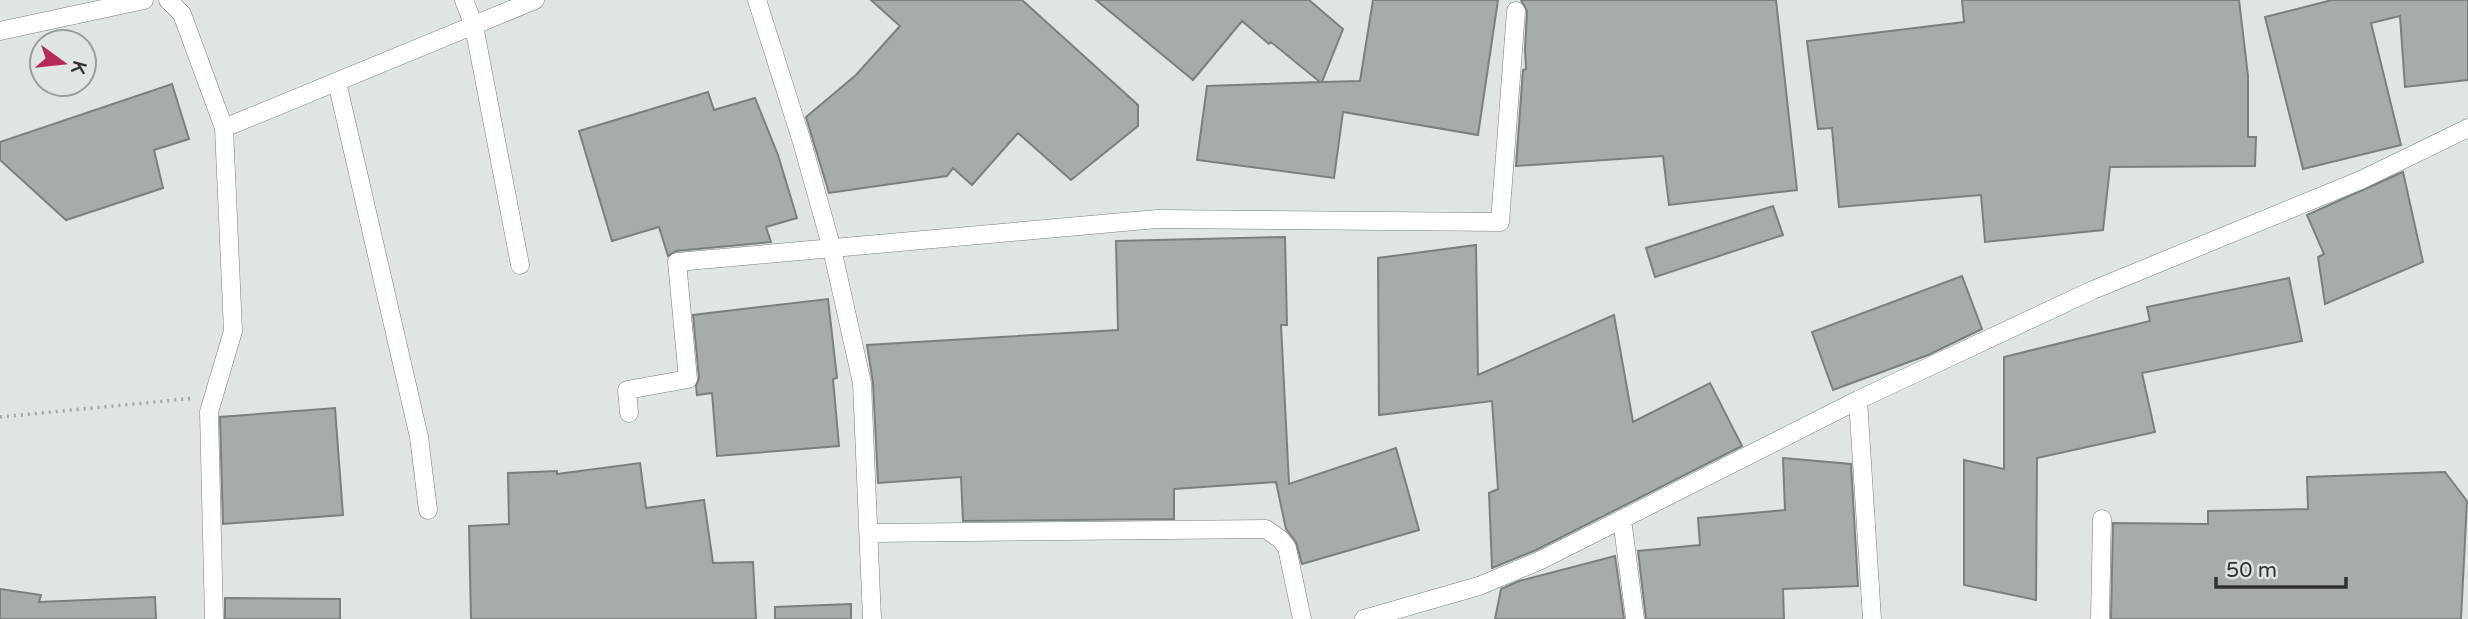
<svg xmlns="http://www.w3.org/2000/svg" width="2468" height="619" viewBox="0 0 2468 619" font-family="'Varela Round',sans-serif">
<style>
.building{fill:#a6ada8;stroke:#7a807c;stroke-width:2}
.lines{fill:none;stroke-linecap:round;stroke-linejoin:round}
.street-casing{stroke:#787e7a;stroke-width:19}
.path{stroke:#a2a7a3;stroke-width:3.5;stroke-dasharray:2 5;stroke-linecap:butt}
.street{stroke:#fff;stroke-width:18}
</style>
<rect width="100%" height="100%" fill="#dfe6e1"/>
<path class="building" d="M871,0H1022L1138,105V126L1071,180L1018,133L972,185L953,168L947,176L829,193L806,117L856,75L900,26Z
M1096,0H1309L1343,29L1322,82L1360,81L1373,0H1498L1478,135L1343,112L1334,178L1197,160L1207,86L1320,82L1271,42L1269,44L1242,21L1193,80Z
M1521,0H1776L1797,190L1669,205L1663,156L1516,166L1523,70L1526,69L1525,49L1527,11Z
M1962,0H2239L2248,76V137H2256L2255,166L2110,167L2103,230L1985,242L1981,195L1839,207L1832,128L1818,129L1807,41L1964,22Z
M2332,0H2468V80L2405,87L2400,16L2371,23L2401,145L2303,169L2265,17Z
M172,84L189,139L154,150L163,188L66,220L0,160V142Z
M708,92L714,110L755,98L778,155L797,218L766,227L771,242L676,251L668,256L659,227L612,241L579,131Z
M2403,172L2423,262L2325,304L2318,257L2324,254L2307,215Z
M1773,206L1783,235L1655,277L1646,248Z
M1285,237L1287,325H1281L1289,484L1396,448L1419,530L1302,564L1296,542L1286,529L1276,482L1174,489V519L963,521L961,477L878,483L873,383L867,345L1118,330L1116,241Z
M1476,245L1478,375L1614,315L1633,422L1710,383L1742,446L1536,550L1492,568L1489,493L1498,489L1492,401L1379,415L1378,258Z
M1962,276L1982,329L1928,355L1833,390L1812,332Z
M2289,278L2302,341L2142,373L2155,432L2037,458L2036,600L1964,585V460L2004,469V357L2150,321L2147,307Z
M828,299L837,378L833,379L839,446L717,456L712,393L697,395L696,386L699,378L693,315Z
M335,408L343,515L223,524L220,417Z
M1783,458L1851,464L1858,586L1783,589L1784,619H1646L1638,551L1700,545L1698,518L1785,510Z
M640,463L646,508L704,500L713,563L753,562L756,619H471L469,526L509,524L508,473L557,471V474Z
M2445,472L2467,501L2461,619H2111L2113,523L2208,524V511L2308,509L2307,477Z
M1615,556L1624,619H1495L1501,589L1519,581Z
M0,589L41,595L39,602L155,597L156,619H0Z
M225,598L340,599V619H225Z
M851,604V619H775V607Z"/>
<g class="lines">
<defs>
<path id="street" d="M168,0L182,14L224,128
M464,0L474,26L520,265
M757,0L802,142L832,249L862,383L872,619
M0,31L144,0
M337,82L419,437L428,510
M1858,400L1872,619
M629,413L627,390L688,379L677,262L1157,219L1500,222L1516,11
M1622,519L1635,619
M870,533L1266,529L1280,539L1287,548L1302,619
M214,619L209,412L233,331L224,128L535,0
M1364,619L1479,586L1541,560L1858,400L2093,290L2361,180L2468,128
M2100,619L2102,519"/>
</defs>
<use href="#street" class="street-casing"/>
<path class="path" d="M0,417L195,398"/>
<use href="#street" class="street"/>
</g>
<g transform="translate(63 63) rotate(105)"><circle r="33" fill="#dfe6e1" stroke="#999e9a" stroke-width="2"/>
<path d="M0-5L12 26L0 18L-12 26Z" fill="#b82959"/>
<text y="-10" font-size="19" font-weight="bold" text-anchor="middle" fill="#303230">K</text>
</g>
<path d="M2216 577v10h130v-10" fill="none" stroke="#303230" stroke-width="3.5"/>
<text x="2226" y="577" font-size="21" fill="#303230" stroke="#dfe6e1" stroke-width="5" paint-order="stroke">50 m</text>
</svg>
